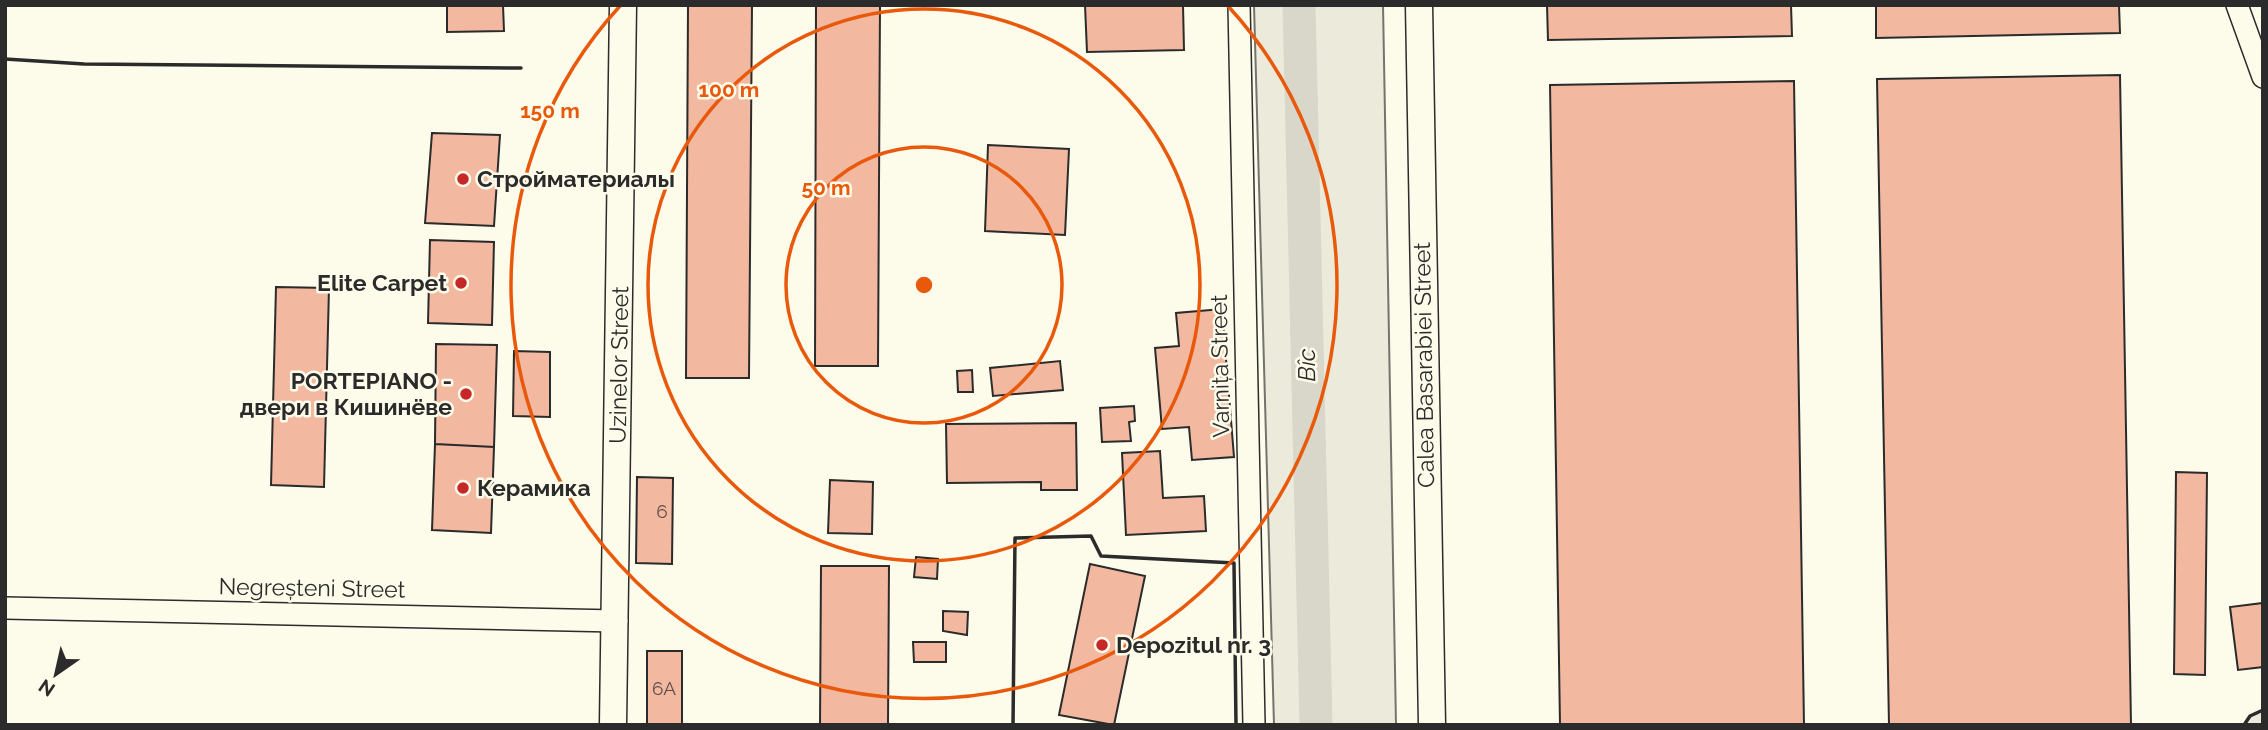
<svg xmlns="http://www.w3.org/2000/svg" width="2268" height="730" viewBox="0 0 2268 730" font-family="Raleway,sans-serif">
<style>
.green{fill:#ecebdb;stroke:#74746e;stroke-width:2}
.lines{fill:none;stroke-linecap:round;stroke-linejoin:round}
.river{stroke:#d8d7c9;stroke-width:33}
.building{fill:#f2b8a0;stroke:#2b2b2b;stroke-width:2}
.minor-casing{stroke:#2b2b2b;stroke-width:24}
.major-casing{stroke:#2b2b2b;stroke-width:29}
.minor{stroke:#fdfbea;stroke-width:21}
.major{stroke:#fdfbea;stroke-width:26}
.wall{stroke:#2b2b2b;stroke-width:3.5}
.ring{fill:none;stroke:#e8590c;stroke-width:3.5}
.poi-dot{fill:#c62828;stroke:#fdfbea;stroke-width:2.5}
.labels{text-anchor:middle;stroke-width:5;stroke-linejoin:round;paint-order:stroke}
.number-label{font-size:19px;fill:#5d4e48}
.poi-label{font-size:23px;font-weight:bold;fill:#2b2b2b;stroke:#fdfbea;text-anchor:start}
.street-label{font-size:23px;fill:#2b2b2b;stroke:#fdfbea}
.water-label{font-size:24px;font-style:italic;fill:#2b2b2b;stroke:#fdfbea}
.centre{fill:#e8590c;stroke:#fdfbea;stroke-width:3.5}
.ring-label{font-size:21px;text-anchor:middle;font-weight:bold;fill:#e8590c;stroke:#fdfbea;stroke-width:5;stroke-linejoin:round;paint-order:stroke}
</style>
<rect width="100%" height="100%" fill="#fdfbea"/>
<path class="green" d="M1254,5H1383L1396,725H1274Z
M2263,710V725H2244L2250,716Z"/>
<g class="lines">
<path class="river" d="M1299,5L1316,725"/>
</g>
<path class="building" d="M447,5H503L504,31L447,32Z
M688,5H752L749,378H686Z
M816,5H880L878,366H815Z
M1085,5H1183L1184,50L1087,52Z
M1547,5H1791L1792,36L1548,40Z
M1876,5H2119L2120,33L1876,38Z
M2120,75L2131,725H1889L1877,79Z
M1794,81L1804,725H1560L1550,85Z
M432,133L500,135L494,226L425,223Z
M988,145L1069,149L1065,235L985,231Z
M430,240L494,242L492,325L428,323Z
M276,287L329,288L324,487L271,485Z
M1222,309L1234,457L1192,460L1189,427L1162,429L1155,348L1179,346L1176,313Z
M436,344L497,345L494,447L435,444Z
M514,351L550,352V417L513,416Z
M1060,361L1063,390L993,396L990,368Z
M972,370L973,392H958L957,371Z
M1134,406L1135,421L1129,422L1131,441L1102,442L1100,408Z
M1076,423L1077,490H1041V482L947,483L946,424Z
M435,444L494,447L491,533L432,530Z
M1160,451L1163,498L1204,496L1206,531L1126,535L1122,453Z
M2176,472L2207,473L2205,675L2174,674Z
M637,477L673,478L672,564L636,563Z
M830,480L873,482L872,534L828,533Z
M916,557L938,559L937,579L914,577Z
M1090,564L1145,576L1114,725L1059,715Z
M821,566H889L888,725H820Z
M2263,603V667L2238,670L2230,607Z
M943,611L968,612L967,635L943,631Z
M913,642H946V662H914Z
M647,651H682V725H647Z"/>
<g class="lines">
<defs>
<path id="minor" d="M1239,5L1254,725
M2237,5L2263,77
M5,608L617,621"/>
<path id="major" d="M1419,5L1432,725
M613,725L623,5"/>
</defs>
<use href="#minor" class="minor-casing"/>
<use href="#major" class="major-casing"/>
<use href="#minor" class="minor"/>
<use href="#major" class="major"/>
<path class="wall" d="M5,59L84,64L521,68
M1013,725L1015,538L1091,536L1101,556L1234,563L1236,725
M2244,725L2250,716L2263,710"/>
</g>
<g class="ring">
<circle cx="924" cy="285" r="138"/>
<circle cx="924" cy="285" r="276"/>
<path d="M1228 6A413 413 0 1 1 620 6"/>
</g>
<g class="poi-dot">
<circle cx="463" cy="179" r="7"/>
<circle cx="461" cy="283" r="7"/>
<circle cx="466" cy="394" r="7"/>
<circle cx="463" cy="488" r="7"/>
<circle cx="1102" cy="645" r="7"/>
</g>
<g class="labels">
<g class="number-label">
<text x="662" y="518">6</text>
<text x="664" y="695">6A</text>
</g>
<g class="poi-label">
<text x="477" y="187">Стройматериалы</text>
<text x="447" y="291" text-anchor="end">Elite Carpet</text>
<text x="452" y="389" text-anchor="end">PORTEPIANO -<tspan x="452" dy="26">двери в Кишинёве</tspan></text>
<text x="477" y="496">Керамика</text>
<text x="1116" y="653">Depozitul nr. 3</text>
</g>
<g class="street-label">
<text transform="translate(619 365) rotate(-89)" y="8">Uzinelor Street</text>
<text transform="translate(1424 365) rotate(-91)" y="8">Calea Basarabiei Street</text>
<text transform="translate(1220 366) rotate(-91)" y="8">Varnița Street</text>
<text transform="translate(312 588) rotate(1)" y="8">Negreșteni Street</text>
</g>
<g class="water-label">
<text transform="translate(1307 365) rotate(-91)" y="8">Bîc</text>
</g>
</g>
<circle cx="924" cy="285" r="10" class="centre"/>
<g class="ring-label">
<text x="729" y="97">100 m</text>
<text x="550" y="118">150 m</text>
<text x="826" y="195">50 m</text>
</g>
<rect width="2268" height="730" fill="none" stroke="#2b2b2b" stroke-width="14"/>
<g transform="translate(56 674) rotate(214)" stroke="#fdfbea" stroke-width="5" paint-order="stroke">
<path d="M0-5L12 26L0 18L-12 26Z" fill="#2b2b2b"/>
<text y="-10" font-size="19" font-weight="bold" text-anchor="middle" fill="#2b2b2b">N</text>
</g>
</svg>
